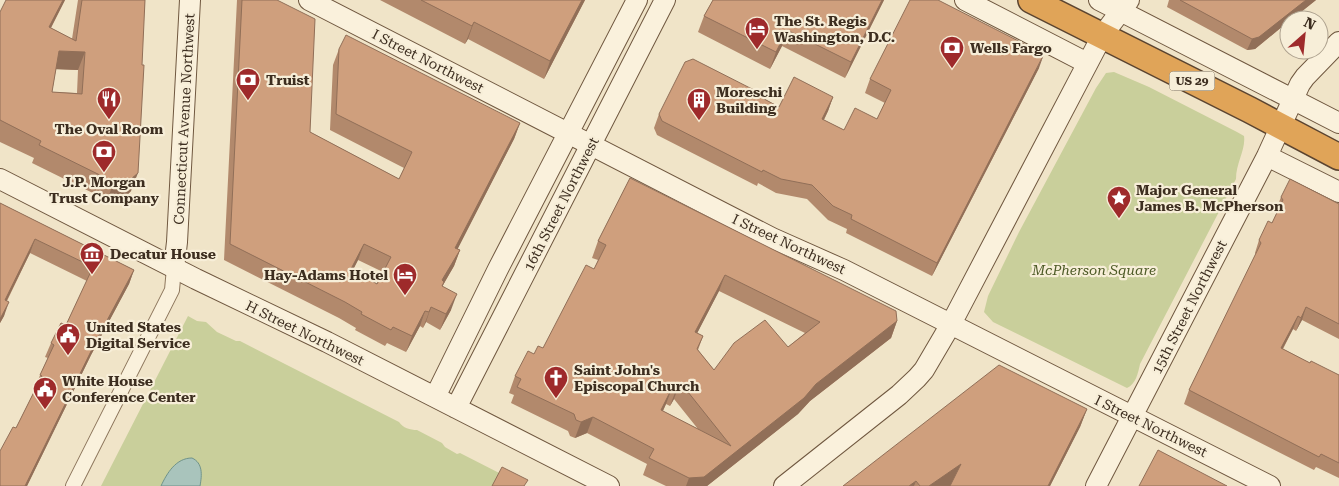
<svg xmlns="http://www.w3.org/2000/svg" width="1339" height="486" viewBox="0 0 1339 486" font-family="'Roboto Serif',serif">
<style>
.green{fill:#c9cf9b}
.water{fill:#a9c4bc;stroke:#6f938a}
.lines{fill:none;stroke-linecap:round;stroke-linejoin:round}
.street-casing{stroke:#8d765c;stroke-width:16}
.secondary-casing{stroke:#6f573f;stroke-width:22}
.highway-casing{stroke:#5b4430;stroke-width:28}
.street{stroke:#faf1dc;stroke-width:14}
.secondary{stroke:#faf1dc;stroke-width:20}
.highway{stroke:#e0a458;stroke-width:25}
.wall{fill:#b2896c;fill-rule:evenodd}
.shaded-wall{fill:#916f58}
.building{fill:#cf9f7d;stroke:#916f58;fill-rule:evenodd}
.labels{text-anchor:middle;stroke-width:4.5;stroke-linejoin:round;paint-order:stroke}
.shield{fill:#f7eed8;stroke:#756857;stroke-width:1}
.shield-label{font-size:12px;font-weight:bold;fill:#3d2e20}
.poi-label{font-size:14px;font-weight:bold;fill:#3d2e20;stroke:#f7eed8;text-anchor:start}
.street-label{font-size:14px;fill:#3d2e20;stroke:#f7eed8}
.park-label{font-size:14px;font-style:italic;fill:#4d5a26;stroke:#f7eed8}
</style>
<rect width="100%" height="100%" fill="#f0e4c8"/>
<path class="green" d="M1114,72L1149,87L1237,132L1244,136C1246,149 1236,163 1236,179L1140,364C1138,373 1136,384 1127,388L993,322L984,312L988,296L1019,232L1096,88L1106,73Z
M188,316L197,321L206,322L217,332L236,341H240L399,422C403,428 410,430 417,430L442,443L445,447L457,454L460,453L525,486H101Z"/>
<path class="water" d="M192,458C203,463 202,475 200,486H161C167,473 176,458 192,458Z"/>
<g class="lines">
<defs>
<path id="street" d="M73,486L172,290L174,268"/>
<path id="secondary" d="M309,0L772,238L844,270L1270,486
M965,0L1087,63
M1099,0L1339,123
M1267,156L1339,192
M0,179L196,279L327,342L609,486
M174,268L177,242L190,0
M435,397L498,269L637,0
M456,408L665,0
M784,486L899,395L917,378L924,370L951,324L1102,36L1129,0
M1096,486L1267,156L1300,84L1305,77L1339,42"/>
<path id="highway" d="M1031,0L1250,110L1339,157"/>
</defs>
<use href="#street" class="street-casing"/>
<use href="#secondary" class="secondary-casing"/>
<use href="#highway" class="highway-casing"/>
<use href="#street" class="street"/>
<use href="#secondary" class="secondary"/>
<use href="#highway" class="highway"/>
</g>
<path class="wall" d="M65,0L51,28L72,39L78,0H145L131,191L124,198L117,200H107L32,163L34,158L0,142V12ZM56,69L78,70L77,93L52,92Z
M237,0H277L310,132L399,179L404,168L330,130L333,65L339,49L520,123L514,139L457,249L460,250L454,266L443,285L442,286L451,310L440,330L426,322L423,328L420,326L406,352L387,343L385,346L355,330L356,328L339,318L224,260ZM358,260L383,272L377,284L353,270Z
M380,0H585L544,79L468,39L465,44Z
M713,0H884L845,78L782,46L770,69L698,32L704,16Z
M1169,0H1316L1291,20H1289V21L1255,49L1247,50L1167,7Z
M1039,68L932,276L846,233L847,229L828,220L807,199L776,193L758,183L757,186L657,135L654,128L659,114L753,93L779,107L833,97L828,111L824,120L844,130L877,119L885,103L865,93L870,79Z
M630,178L897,321L891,338L810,401L798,414L707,486H666L643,475L647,464L587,433L575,438L570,436L568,431L511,403L514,395L509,393L515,376L534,354L543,348L594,269L598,260L592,258L598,241ZM719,291L805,333L788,347L714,370L698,350L703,336L697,333ZM674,399L698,429L663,411L666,404L670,406Z
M1281,197L1339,204V339L1302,320L1296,331L1293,329L1283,349L1310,363L1339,375V478L1316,467L1314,470L1184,404L1189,390L1256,255L1255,253L1259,240L1272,223L1277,212L1276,210Z
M0,203L134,270L129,284L91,355L27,486H0L16,428L35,390L40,375L48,358L45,357L51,343L66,325L87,281L30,253L7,301L4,316L0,323Z
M1087,409L1080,427L1050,486H843Z"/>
<path class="shaded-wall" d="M63,0H65L42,45L49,27Z
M582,0H585L544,79L550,61Z
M882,0H884L845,78L851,62Z
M1306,0H1316L1291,20H1289V21L1255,49L1247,50L1252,39Z
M474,22L468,39L465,44L472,26Z
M787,30L782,46L770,69L776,52Z
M59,51L85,52L78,70L52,69Z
M1044,54L1039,68L932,276L937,263Z
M833,97L828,111L817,133L822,119Z
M520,123L514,139L450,264L455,248Z
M138,173L131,191L124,198L117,200H107L114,182Z
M35,239L30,253L0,314L5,300Z
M364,244L358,260L345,285L351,269Z
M460,250L454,266L443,285L438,298L442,280Z
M134,270L129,284L91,355L27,486H25L96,341Z
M725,275L719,291L689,349L695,332Z
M457,294L451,310L440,330L446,314Z
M9,302L4,316L0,323V319Z
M431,307L426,322L423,328L429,312Z
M1306,307L1302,320L1296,331L1301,318Z
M425,311L420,326L406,352L412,336Z
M1298,316L1293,329L1276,361L1281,348Z
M897,321L891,338L810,401L798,414L707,486H686L689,478L816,384Z
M680,382L674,399L670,406L676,390Z
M672,388L666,404L655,427L661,410Z
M1087,409L1080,427L1050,486H1048Z
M593,417L587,433L575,438L581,422Z
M961,464L950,486H929Z
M916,481L914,486H909Z"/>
<path class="building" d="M6,0H63L49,27L76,41L82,0H145L142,65H144L138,173L131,179L123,182H114L39,145L41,141L0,120V12ZM59,51L85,52L82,94L52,92Z
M242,0H277L315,19L310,132L399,179L412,152L336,114L339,49L346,35L520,123L455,248L460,250L442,280L444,282L442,286L457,294L446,314L431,307L429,312L425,311L412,336L393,327L391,330L361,314L362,312L345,302L230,244ZM364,244L391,257L377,284L351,269Z
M421,0H582L550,61L474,22L472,26Z
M713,0H882L851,62L787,30L776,52L704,16Z
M910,0H938L1044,54L937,263L851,219L852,215L833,206L812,185L781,179L763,170L762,172L662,121L659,114L685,62L693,59L754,90L753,93L779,107L794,77L833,97L822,119L844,130L855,108L877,119L891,90L870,79Z
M1180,0H1306L1259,37L1252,39Z
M630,178L896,311L897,321L816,384L804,398L704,477L689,478L649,458L654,449L593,417L581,422L576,420L574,414L517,387L521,379L515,376L528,351L534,354L538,346L543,348L586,265L594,269L606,245L598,241ZM725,275L820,322L788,347L765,320L734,343L714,370L697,349L703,336L695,332ZM680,382L731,446L661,410L672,388L676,390Z
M1290,179L1339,204V324L1306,307L1301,318L1298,316L1281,348L1310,363L1311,361L1339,375V463L1321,454L1319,457L1189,390L1261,243L1259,240L1268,221L1272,223L1283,200L1281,197Z
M0,203L134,270L96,341L25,486H0V451L13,427L16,428L42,376L40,375L54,345L51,343L61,323L66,325L93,267L35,239L5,300L9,302L0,319Z
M999,365L1087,409L1048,486H950L961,464L929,486H920L916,481L909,486H843Z
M1158,450L1227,486H1139Z
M502,467L528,480L524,486H492Z"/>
<defs>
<symbol id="hotel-pin" viewBox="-11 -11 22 30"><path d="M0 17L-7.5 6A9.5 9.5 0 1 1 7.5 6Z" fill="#9e2a2b" stroke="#f7eed8"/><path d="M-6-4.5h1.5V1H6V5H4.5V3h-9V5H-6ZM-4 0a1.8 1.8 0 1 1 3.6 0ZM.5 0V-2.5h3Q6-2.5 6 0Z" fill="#fff"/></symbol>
<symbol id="bank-pin" viewBox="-11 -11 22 30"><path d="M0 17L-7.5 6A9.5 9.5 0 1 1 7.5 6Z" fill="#9e2a2b" stroke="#f7eed8"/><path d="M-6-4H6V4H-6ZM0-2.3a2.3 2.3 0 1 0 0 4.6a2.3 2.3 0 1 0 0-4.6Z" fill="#fff"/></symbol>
<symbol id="restaurant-pin" viewBox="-11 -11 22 30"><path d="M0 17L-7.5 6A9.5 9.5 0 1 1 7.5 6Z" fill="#9e2a2b" stroke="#f7eed8"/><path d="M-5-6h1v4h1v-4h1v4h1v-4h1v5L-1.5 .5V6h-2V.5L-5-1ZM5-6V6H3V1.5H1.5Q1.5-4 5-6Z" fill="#fff"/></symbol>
<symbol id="building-pin" viewBox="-11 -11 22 30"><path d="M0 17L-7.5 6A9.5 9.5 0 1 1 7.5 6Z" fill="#9e2a2b" stroke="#f7eed8"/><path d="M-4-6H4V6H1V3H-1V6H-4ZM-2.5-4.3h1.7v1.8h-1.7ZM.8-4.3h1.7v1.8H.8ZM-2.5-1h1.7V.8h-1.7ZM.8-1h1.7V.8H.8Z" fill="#fff"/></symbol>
<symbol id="sight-pin" viewBox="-11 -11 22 30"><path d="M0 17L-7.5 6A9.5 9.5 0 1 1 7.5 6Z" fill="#9e2a2b" stroke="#f7eed8"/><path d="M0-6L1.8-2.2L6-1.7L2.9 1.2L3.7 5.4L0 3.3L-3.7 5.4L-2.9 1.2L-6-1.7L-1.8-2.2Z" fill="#fff"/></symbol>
<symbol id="museum-pin" viewBox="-11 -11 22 30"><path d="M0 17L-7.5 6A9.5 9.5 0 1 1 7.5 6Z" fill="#9e2a2b" stroke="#f7eed8"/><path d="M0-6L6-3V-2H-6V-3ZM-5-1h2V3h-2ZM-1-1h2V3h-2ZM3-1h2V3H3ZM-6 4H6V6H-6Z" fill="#fff"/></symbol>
<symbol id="civic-pin" viewBox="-11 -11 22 30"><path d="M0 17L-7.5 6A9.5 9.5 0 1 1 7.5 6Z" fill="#9e2a2b" stroke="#f7eed8"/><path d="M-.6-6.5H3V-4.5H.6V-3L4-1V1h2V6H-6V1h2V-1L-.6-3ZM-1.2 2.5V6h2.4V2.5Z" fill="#fff"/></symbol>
<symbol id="church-pin" viewBox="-11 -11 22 30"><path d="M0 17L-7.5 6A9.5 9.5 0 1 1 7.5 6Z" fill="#9e2a2b" stroke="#f7eed8"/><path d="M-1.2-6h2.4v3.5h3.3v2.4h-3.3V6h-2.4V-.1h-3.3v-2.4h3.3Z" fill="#fff"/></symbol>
</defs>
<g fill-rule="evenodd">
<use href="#hotel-pin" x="743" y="15" width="28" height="38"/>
<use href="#bank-pin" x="938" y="34" width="28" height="38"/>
<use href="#bank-pin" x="234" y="66" width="28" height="38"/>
<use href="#restaurant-pin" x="95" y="85" width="28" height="38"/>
<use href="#building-pin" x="685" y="86" width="28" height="38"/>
<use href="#bank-pin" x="90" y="138" width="28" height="38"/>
<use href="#sight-pin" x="1105" y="184" width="28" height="38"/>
<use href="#museum-pin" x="78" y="240" width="28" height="38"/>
<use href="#hotel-pin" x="391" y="261" width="28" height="38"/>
<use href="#civic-pin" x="54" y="321" width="28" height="38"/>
<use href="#church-pin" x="542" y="364" width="28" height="38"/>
<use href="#civic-pin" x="31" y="375" width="28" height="38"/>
</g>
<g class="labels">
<rect class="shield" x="1169.5" y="71.5" width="45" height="19" rx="4"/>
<g class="shield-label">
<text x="1192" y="85">US 29</text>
</g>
<g class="poi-label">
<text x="774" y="26">The St. Regis<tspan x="774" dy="16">Washington, D.C.</tspan></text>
<text x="970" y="53">Wells Fargo</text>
<text x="266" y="85">Truist</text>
<text x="716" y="97">Moreschi<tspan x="716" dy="16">Building</tspan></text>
<text x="109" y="134" text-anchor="middle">The Oval Room</text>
<text x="104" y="187" text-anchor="middle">J.P. Morgan<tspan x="104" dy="16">Trust Company</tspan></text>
<text x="1136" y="195">Major General<tspan x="1136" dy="16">James B. McPherson</tspan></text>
<text x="110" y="259">Decatur House</text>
<text x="388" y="280" text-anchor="end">Hay-Adams Hotel</text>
<text x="86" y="332">United States<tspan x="86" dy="16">Digital Service</tspan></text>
<text x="574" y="375">Saint John's<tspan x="574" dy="16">Episcopal Church</tspan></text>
<text x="62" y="386">White House<tspan x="62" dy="16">Conference Center</tspan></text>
</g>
<g class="street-label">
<text transform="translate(428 61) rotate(27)" y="5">I Street Northwest</text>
<text transform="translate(184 119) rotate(-87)" y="5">Connecticut Avenue Northwest</text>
<text transform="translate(561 204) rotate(-63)" y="5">16th Street Northwest</text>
<text transform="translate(789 244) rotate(25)" y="5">I Street Northwest</text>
<text transform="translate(1189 307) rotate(-63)" y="5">15th Street Northwest</text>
<text transform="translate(305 333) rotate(26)" y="5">H Street Northwest</text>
<text transform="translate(1151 426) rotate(26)" y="5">I Street Northwest</text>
</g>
<g class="park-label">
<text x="1094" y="275">McPherson Square</text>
</g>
</g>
<g transform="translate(1304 35) rotate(27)"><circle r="24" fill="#f7eed8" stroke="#ada18e"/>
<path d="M0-4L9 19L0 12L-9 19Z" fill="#9e2a2b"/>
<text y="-8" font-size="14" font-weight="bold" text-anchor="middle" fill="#3d2e20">N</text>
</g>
</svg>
